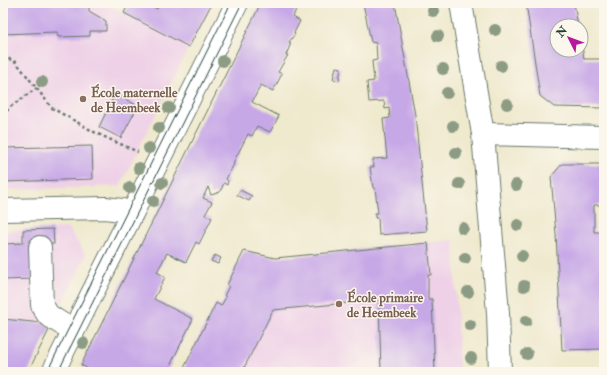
<svg xmlns="http://www.w3.org/2000/svg" width="607" height="375" viewBox="0 0 607 375" font-family="'IM FELL Double Pica',serif">
<style>
.built{fill:#eed0e7}
.building{fill:#c7a8e7}
.lines{fill:none;stroke-linecap:round;stroke-linejoin:round}
.minor-casing{stroke:#68796a;stroke-width:24}
.path{stroke:#68796a;stroke-width:2.5;stroke-dasharray:3 3;stroke-linecap:butt}
.minor{stroke:#fff;stroke-width:22}
.tram{stroke:#1f3d34;stroke-width:1}
.tree{fill:#8c9b83}
.education-dot{fill:#8d6e63;stroke:#fbf7ec;stroke-width:1.5}
.labels{text-anchor:middle;stroke-width:3;stroke-linejoin:round;paint-order:stroke}
.education-label{font-size:13px;font-weight:bold;fill:#785e54;stroke:#fbf7ec;text-anchor:start}
</style>
<rect width="100%" height="100%" fill="#fbf7ec"/>
<filter id="ink" filterUnits="userSpaceOnUse"><feTurbulence type="fractalNoise" baseFrequency=".025" numOctaves="2"/><feDisplacementMap in="SourceGraphic" scale="8" xChannelSelector="R" yChannelSelector="G"/><feConvolveMatrix kernelMatrix="1 2 1 2 8 2 1 2 1" color-interpolation-filters="sRGB"/></filter>
<filter id="wash" filterUnits="userSpaceOnUse"><feTurbulence type="fractalNoise" baseFrequency=".012" numOctaves="4" result="noise"/><feDisplacementMap in="SourceGraphic" scale="16" xChannelSelector="R" yChannelSelector="G"/><feGaussianBlur stdDeviation="0.9" result="paint"/><feColorMatrix in="noise" values="0 0 0 0 0 0 0 0 0 0 0 0 0 0 0 0 0 1.4 0 .05"/><feComposite in="paint" operator="in"/></filter>
<g filter="url(#wash)">
<rect width="100%" height="100%" fill="#efe9ce"/>
<path class="built" d="M3,3H102L189,47L120,186L3,190Z
M68,228L86,255L52,324L3,317V231Z
M454,240L459,372H182L216,303L222,306L226,297L224,296L244,251L275,258Z"/>
<g id="blocks">
<path class="building" d="M3,3H89V11L106,21V31H90V36L58,37L57,32L3,34Z
M124,3H146L157,9L159,3H212L189,47L124,13L128,5Z
M261,3H294L293,5L297,7L293,17L300,21L294,33L295,34L289,42L291,43L286,55H288L278,72L282,74L273,91L261,85L252,102L279,116L270,132L257,126L252,136L248,134L233,163L234,164L226,179L228,181L227,185L224,183L220,192L211,195L208,187L203,198L212,202L205,215L212,218L199,244L196,242L186,262L167,253L157,272L165,277L154,299L193,319L167,372H94L81,365Z
M363,3H395L415,115L427,231L379,235L378,218H375V213H378L375,188H373L370,167H374L373,159L387,158L383,119L390,118L389,108L385,109L384,101L369,102L367,82L374,81L372,61L377,60L376,43L371,42Z
M526,3H574L578,26H557V50H581L582,46L584,59H604V108L554,107L540,96Z
M336,67L341,68L339,81L333,79Z
M115,94L138,106L121,138L99,127Z
M92,146L93,179L3,182V148Z
M562,164H604V205H594V232H603L604,349L562,350L556,234L551,177Z
M240,190L252,196L249,201L237,195Z
M53,229L54,244L32,245L33,279L3,280V244L23,243V230Z
M428,243L431,275H428V299H432L435,372H381L379,300L273,310L242,372H182L216,303L221,306L226,297L224,296L229,286L227,285L244,251L275,258Z
M215,255L221,258L218,264L211,261Z
M3,319L52,324L28,372H3Z"/>
</g>
</g>
<g filter="url(#ink)">
<use href="#blocks" fill-opacity="0" stroke="#68796a" stroke-width="1"/>
<g class="lines">
<defs>
<path id="minor" d="M461,3L483,134L498,313L500,372
M483,134L604,137
M3,210L105,208L122,210L132,214
M40,247L42,305L48,315L73,331
M53,372L237,3"/>
</defs>
<use href="#minor" class="minor-casing"/>
<path class="path" d="M3,56L16,62L52,108L96,133L138,152
M3,116L10,107L37,88"/>
<use href="#minor" class="minor"/>
<path class="tram" d="M47,372L231,3
M58,372L242,3"/>
</g>
<g class="tree">
<circle cx="433" cy="11" r="6"/>
<circle cx="495" cy="30" r="6"/>
<circle cx="438" cy="36" r="6"/>
<circle cx="223" cy="61" r="6"/>
<circle cx="501" cy="66" r="6"/>
<circle cx="443" cy="69" r="6"/>
<circle cx="42" cy="82" r="6"/>
<circle cx="447" cy="93" r="6"/>
<circle cx="507" cy="104" r="6"/>
<circle cx="169" cy="108" r="6"/>
<circle cx="453" cy="126" r="6"/>
<circle cx="159" cy="128" r="6"/>
<circle cx="149" cy="148" r="6"/>
<circle cx="456" cy="153" r="6"/>
<circle cx="139" cy="168" r="6"/>
<circle cx="162" cy="183" r="6"/>
<circle cx="459" cy="184" r="6"/>
<circle cx="516" cy="185" r="6"/>
<circle cx="130" cy="188" r="6"/>
<circle cx="153" cy="201" r="6"/>
<circle cx="518" cy="225" r="6"/>
<circle cx="463" cy="228" r="6"/>
<circle cx="522" cy="256" r="6"/>
<circle cx="465" cy="258" r="6"/>
<circle cx="524" cy="286" r="6"/>
<circle cx="468" cy="292" r="6"/>
<circle cx="526" cy="321" r="6"/>
<circle cx="470" cy="325" r="6"/>
<circle cx="83" cy="343" r="6"/>
<circle cx="527" cy="354" r="6"/>
<circle cx="471" cy="358" r="6"/>
</g>
</g>
<g class="education-dot">
<circle cx="83" cy="99" r="4"/>
<circle cx="339" cy="304" r="4"/>
</g>
<g class="labels">
<g class="education-label">
<text x="91" y="97">École maternelle<tspan x="91" dy="15">de Heembeek</tspan></text>
<text x="347" y="302">École primaire<tspan x="347" dy="15">de Heembeek</tspan></text>
</g>
</g>
<rect width="607" height="375" fill="none" stroke="#fbf7ec" stroke-width="16"/>
<g transform="translate(569 38) rotate(312)"><circle r="19" fill="#fbf7ec" stroke="#a3ada2"/>
<path d="M0-3L7 15L0 10L-7 15Z" fill="#b5179e"/>
<text y="-6" font-size="11" font-weight="bold" text-anchor="middle" fill="#1f3d34">N</text>
</g>
</svg>
